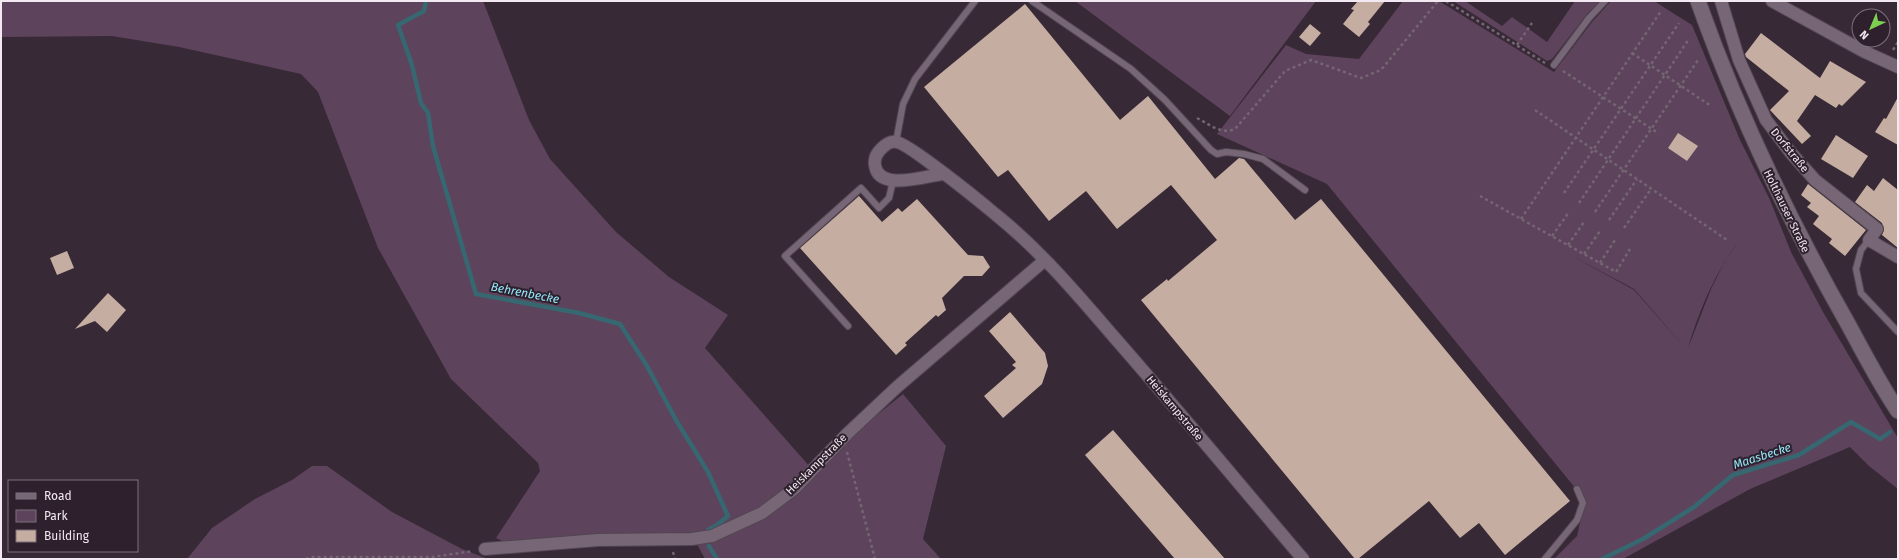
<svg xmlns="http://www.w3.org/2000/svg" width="1899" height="560" viewBox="0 0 1899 560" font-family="'Fira Sans',sans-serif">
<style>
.green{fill:#5d435b;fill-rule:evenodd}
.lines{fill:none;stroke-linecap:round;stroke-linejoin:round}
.stream{stroke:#376771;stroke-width:4.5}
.building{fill:#c5aea1}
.service-casing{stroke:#524652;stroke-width:8}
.minor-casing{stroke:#524652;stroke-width:14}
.tertiary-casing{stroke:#524652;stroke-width:17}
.path{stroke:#736672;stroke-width:2.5;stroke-dasharray:3 3;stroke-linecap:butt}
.service{stroke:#776675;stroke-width:6}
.minor{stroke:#776675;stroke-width:12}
.tertiary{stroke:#776675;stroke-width:15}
.labels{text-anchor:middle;stroke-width:4;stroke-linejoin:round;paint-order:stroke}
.street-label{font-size:11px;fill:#f3e9f2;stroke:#2e202d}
.water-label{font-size:12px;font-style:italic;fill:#93e6f8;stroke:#2e202d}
</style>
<rect width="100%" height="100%" fill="#382937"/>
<path class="green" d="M1,1H483L529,120L550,159L616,232L669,277L728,315L705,348L811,468L903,394L946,446L923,539L941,559H705L697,544L507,543L496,538L540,471L538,463L451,379L378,248L318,92L301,74L179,47L112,36L1,37Z
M1075,1H1316L1230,116Z
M1403,1H1439L1554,72L1592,22L1611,1H1654L1692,25L1740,140L1770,200L1791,252L1823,312L1898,438V489L1869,466L1850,447L1750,489L1623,559H1554L1577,536L1585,500L1327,184L1217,134L1286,45L1306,54L1359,59ZM1739,241L1724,263L1711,289L1688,348C1699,310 1715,273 1739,241ZM1570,255L1634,289L1688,351L1634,290Z
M1453,1H1465L1502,26L1512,17L1547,42L1575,1H1600L1588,13L1552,59L1547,61Z
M312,466H327L392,512L462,549L488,559H187L212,528L255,499L292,480Z"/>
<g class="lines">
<path class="stream" d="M426,1L424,11L398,25L412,65L421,103L428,113L433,146L476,294L579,313L620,324L647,366L676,420L708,472L728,516L717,525L708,530
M709,546L717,559
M1602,559L1643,539L1694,507L1733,475L1799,455L1851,422L1880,439L1890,432"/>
</g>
<path class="building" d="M1358,1H1385L1368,22L1370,24L1359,37L1343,24L1354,10L1351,9Z
M1025,4L1120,120L1148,96L1215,179L1239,158L1244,159L1295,220L1321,199L1570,501L1505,555L1479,523L1460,538L1429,501L1358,559H1355L1141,300L1167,279L1168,281L1217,240L1171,185L1117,229L1086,191L1049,221L1008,170L998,177L924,87Z
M1310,24L1321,33L1310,46L1299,37Z
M1761,33L1820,78L1830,61L1866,82L1842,106L1839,104L1836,108L1815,95L1797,121L1811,136L1802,144L1770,110L1789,91L1746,57L1745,54Z
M1898,97V145L1875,132L1884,118L1886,119Z
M1678,133L1698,146L1687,161L1668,148Z
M1836,135L1868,156L1853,178L1821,159Z
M1883,178L1898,190V248L1882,235L1884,230L1882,223L1855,202L1867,185L1874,191Z
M1808,184L1866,230L1845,256L1829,243L1832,239L1813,224L1819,216L1807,207L1811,203L1801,195Z
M859,196L882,222L898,208L902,212L917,199L968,255L983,256L990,267L982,276H964L942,298L946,310L938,317L936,315L905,343L907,345L896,355L800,248Z
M67,251L74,268L57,275L50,258Z
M108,293L126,310L107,332L95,321L75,329Z
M1010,312L1045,353L1048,366L1042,384L1003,418L984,396L1016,368L1012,365L1016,362L989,331Z
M1113,430L1225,559H1175L1085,455Z"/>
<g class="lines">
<defs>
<path id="service" d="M1032,1L1131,69L1165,100L1211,150L1217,154L1226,152L1244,154L1263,159L1305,190
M1554,65L1589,18L1605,1
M896,142L903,104L915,79L975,1
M1869,240L1861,250L1856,269L1861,293L1898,332
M848,326L785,256L861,188L879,208L889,198L893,181
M1545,559L1577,520L1583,503L1577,489"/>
<path id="minor" d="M1721,1L1739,60L1766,120L1791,153L1815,180L1877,229L1869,240L1898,257
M1772,1L1865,52L1898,67
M943,174C926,176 878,192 875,165C874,159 877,153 881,149C885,145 891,141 896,142C907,142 982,203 995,214C1040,250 1077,294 1114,337C1178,410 1240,485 1303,559
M485,549L598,540L692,539L712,536L762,513L794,489L848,433L897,387L1045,260"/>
<path id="tertiary" d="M1698,1C1738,114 1789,220 1848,324C1864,353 1879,383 1898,411"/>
</defs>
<use href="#service" class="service-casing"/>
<use href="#minor" class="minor-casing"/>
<use href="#tertiary" class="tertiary-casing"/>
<path class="path" d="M1446,1L1545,63
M1517,45L1532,23
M1893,50L1898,42
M1632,53L1711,106
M1563,71L1658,133
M1535,110L1727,240
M1197,118C1209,124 1221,135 1235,129L1285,71L1311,60L1361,78L1381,70L1438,1
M1564,193L1679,23
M1480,196L1616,272L1630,249
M1579,203L1689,39
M1595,212L1698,60
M1521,219L1661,11
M1609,220L1637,179
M1624,228L1651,189
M1552,236L1569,212
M1568,245L1584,222
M1584,254L1600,231
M1600,263L1615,240
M847,452L875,559
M673,552L675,559
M306,559L311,557H433L473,551"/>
<use href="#service" class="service"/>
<use href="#minor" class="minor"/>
<use href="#tertiary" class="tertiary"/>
</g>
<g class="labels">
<g class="street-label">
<text transform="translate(1790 150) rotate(51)" y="4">Dorfstraße</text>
<text transform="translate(1787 211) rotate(64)" y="4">Holthauser Straße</text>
<text transform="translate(1175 408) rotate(50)" y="4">Heiskampstraße</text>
<text transform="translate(816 464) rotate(-45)" y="4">Heiskampstraße</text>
</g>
<g class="water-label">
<text transform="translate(525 293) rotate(11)" y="4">Behrenbecke</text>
<text transform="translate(1762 456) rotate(-18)" y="4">Maasbecke</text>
</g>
</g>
<rect width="1899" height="560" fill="none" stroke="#f3e9f2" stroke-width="4"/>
<rect x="8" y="480" width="130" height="72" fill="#2e202d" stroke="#7d707c"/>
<rect x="16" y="493" width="20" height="6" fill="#776675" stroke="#7d707c"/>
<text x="44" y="500" font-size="12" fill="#f3e9f2">Road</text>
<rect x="16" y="510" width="20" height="12" fill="#5d435b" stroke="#7d707c"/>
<text x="44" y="520" font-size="12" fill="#f3e9f2">Park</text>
<rect x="16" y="530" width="20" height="12" fill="#c5aea1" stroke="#7d707c"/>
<text x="44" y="540" font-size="12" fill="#f3e9f2">Building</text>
<g transform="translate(1871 28) rotate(224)"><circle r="19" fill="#2e202d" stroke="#7d707c"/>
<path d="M0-3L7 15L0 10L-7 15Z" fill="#7ed053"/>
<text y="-6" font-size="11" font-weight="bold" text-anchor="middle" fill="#f3e9f2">N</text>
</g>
</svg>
